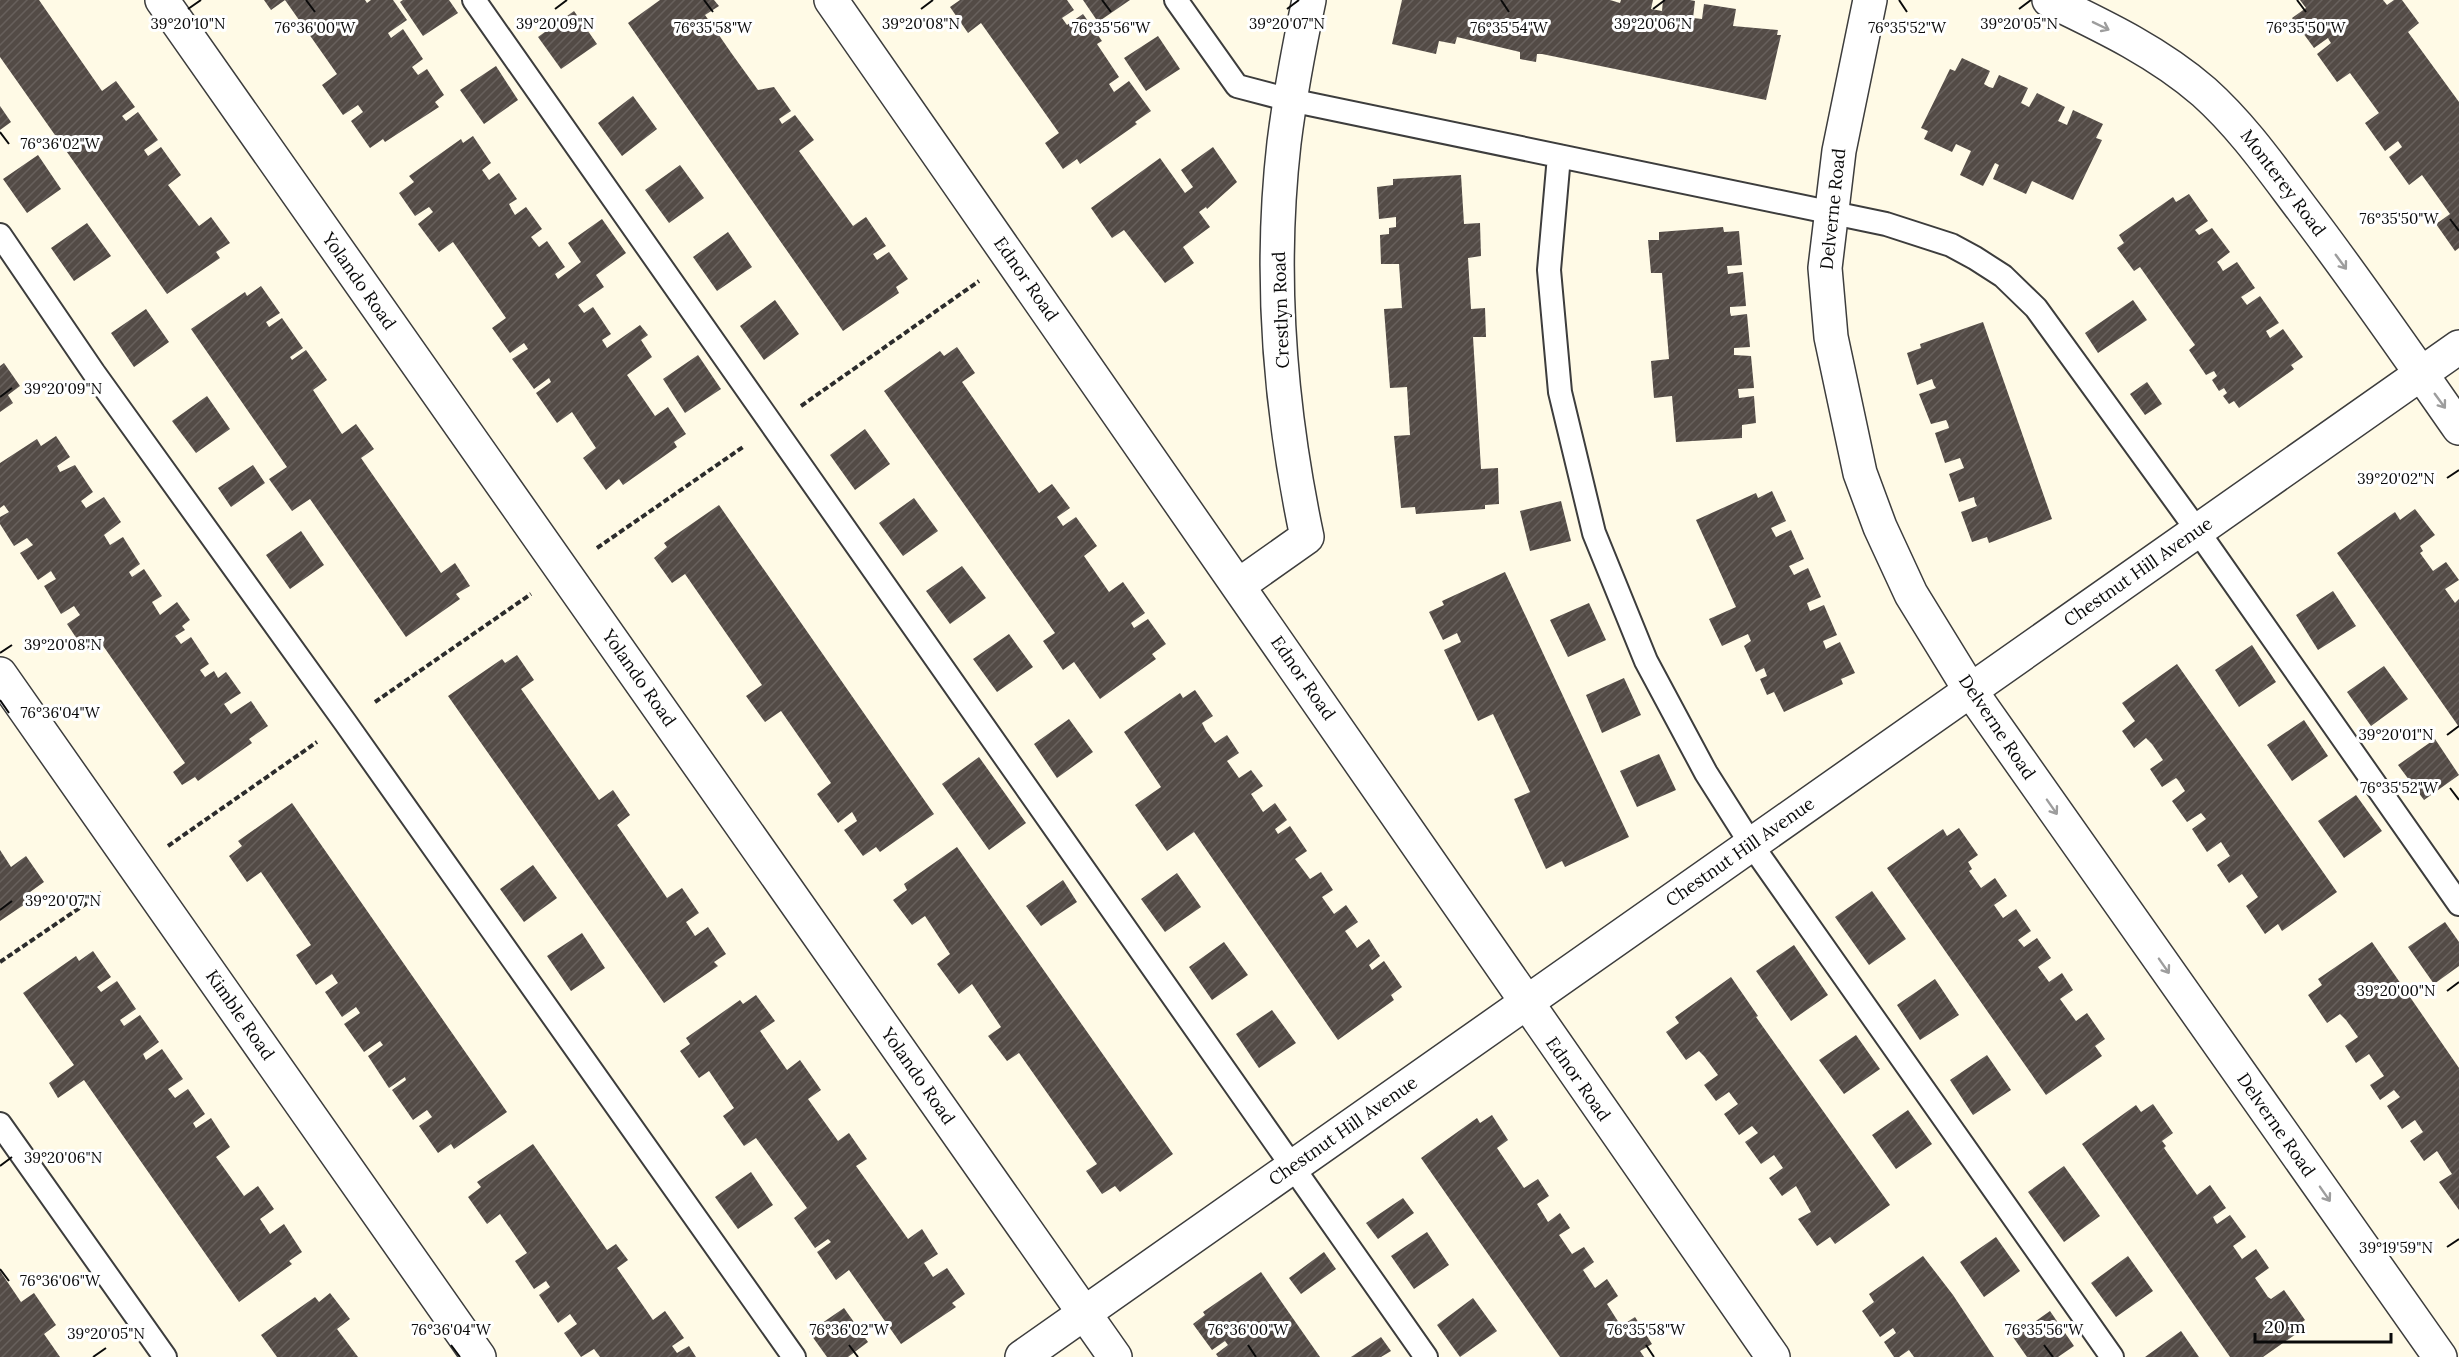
<svg xmlns="http://www.w3.org/2000/svg" width="2459" height="1357" viewBox="0 0 2459 1357" font-family="Lora,serif">
<style>
.building{fill:url(#building-hatch)}
.lines{fill:none;stroke-linecap:round;stroke-linejoin:round}
.service-casing{stroke:#3d3d3d;stroke-width:26}
.minor-casing{stroke:#3d3d3d;stroke-width:36}
.tertiary-casing{stroke:#3d3d3d;stroke-width:36}
.path{stroke:#2c2c2c;stroke-width:4;stroke-dasharray:6 3;stroke-linecap:butt}
.service{stroke:#fff;stroke-width:22}
.minor{stroke:#fff;stroke-width:33}
.tertiary{stroke:#fff;stroke-width:33}
.oneway{stroke:#9d9d9d}
.ticks{fill:none;stroke:#0a0a0a;stroke-width:2}
.labels{text-anchor:middle;stroke-width:6;stroke-linejoin:round;paint-order:stroke}
.street-label{font-size:18px;fill:#0a0a0a;stroke:#fff}
.ticks-label{font-size:15px;text-anchor:middle;fill:#0a0a0a;stroke:#fff;stroke-width:6;stroke-linejoin:round;paint-order:stroke}
</style>
<defs>
<pattern id="building-hatch" width="6" height="6" patternUnits="userSpaceOnUse" patternTransform="scale(1.5)"><rect width="6" height="6" fill="#534b46"/><path d="M-1 1l2-2M0 6l6-6M5 7l2-2" fill="none" stroke="#67605c"/></pattern>
</defs>
<rect width="100%" height="100%" fill="#fffae6"/>
<path class="building" d="M0,0H39L102,91L116,81L135,107L122,116L126,121L138,112L158,140L144,150L148,156L161,147L181,175L168,185L199,226L211,217L230,243L216,252L220,258L167,294L0,57Z
M264,0H285L271,10Z
M285,0H365L367,3L371,0H393L407,20L388,33L391,38L403,29L423,59L412,67L418,75L427,69L444,95L435,102L439,107L385,142L383,139L370,148L351,121L363,112L358,105L343,115L322,85L337,74Z
M403,0H449L458,13L423,36L400,2Z
M660,0H714L719,6L705,15L732,54L758,90L774,87L791,111L779,119L782,124L795,115L814,140L799,151L853,226L866,217L886,246L873,254L877,260L889,252L908,279L896,287L899,293L843,331L628,23Z
M960,0H1067L1074,10L1062,18L1067,25L1083,14L1102,41L1097,44L1119,77L1109,84L1114,92L1129,81L1151,111L1135,122L1137,124L1080,164L1077,159L1063,169L1045,143L1059,133L981,23L968,33L950,7Z
M1083,0H1130L1098,22Z
M1402,0H1610L1620,3L1621,0H1653L1651,9L1662,11L1663,0H1690L1695,1L1693,18L1702,19L1704,4L1736,9L1733,26L1778,30L1777,35H1781L1766,100L1542,54H1537L1536,62L1520,59V52L1457,37L1455,44L1439,41L1436,54L1392,44Z
M2300,0H2383L2387,5L2394,0H2402L2419,23L2408,32L2459,102V248L2455,251L2436,224L2450,214L2422,175L2409,185L2389,157L2402,147L2398,141L2385,151L2365,123L2379,113L2350,73L2337,82L2317,54L2331,43L2329,40L2328,38L2314,48L2292,18L2306,8Z
M574,11L597,44L561,69L538,37Z
M1158,36L1180,69L1146,91L1124,58Z
M1962,58L1990,71L1984,84L1989,87L1993,88L1999,75L2028,88L2021,103L2029,107L2037,93L2065,107L2058,121L2067,125L2073,110L2103,124L2096,138L2102,140L2073,200L2032,181L2026,194L1993,179L1999,165L1995,163L1983,186L1960,175L1971,151L1956,144L1952,152L1924,139L1928,131L1921,128L1950,69L1955,71Z
M496,66L518,100L484,124L460,90Z
M633,96L657,129L622,156L598,123Z
M0,106L11,122L0,130Z
M473,136L491,163L482,170L489,180L499,173L517,199L509,204L512,210L515,215L526,207L542,229L531,237L539,247L547,241L565,267L555,274L558,279L581,262L568,243L602,219L626,253L596,275L604,287L578,305L584,313L593,307L611,334L602,340L607,348L640,325L648,335L641,340L652,357L627,375L655,416L668,407L686,434L674,442L677,447L623,485L619,479L606,490L583,458L596,448L572,412L557,423L536,393L551,382L549,378L534,389L512,359L528,349L524,343L510,353L492,328L506,318L453,242L439,252L418,224L433,212L429,207L415,216L399,193L414,182L409,176L461,139L463,143Z
M1213,147L1237,182L1207,209L1206,207L1199,212L1210,227L1183,247L1194,263L1165,283L1124,230L1112,238L1091,208L1160,158L1185,193L1193,187L1181,170Z
M38,155L61,189L27,213L3,179Z
M680,165L704,198L669,223L645,190Z
M1461,175L1464,224L1480,223L1481,256L1468,258L1471,309L1485,308L1486,337H1473L1481,469L1498,468L1499,504L1485,505V509L1416,514L1415,507L1401,508L1394,436L1410,435L1407,387L1390,388L1384,309L1402,308L1399,264H1381L1380,235L1389,234V228L1396,227V217L1379,219L1377,187L1393,185V179Z
M2189,194L2208,221L2195,230L2199,235L2212,228L2230,252L2217,262L2220,266L2223,271L2237,262L2255,288L2241,297L2247,305L2260,296L2279,323L2266,331L2270,338L2283,329L2303,357L2291,365L2294,369L2239,408L2234,401L2229,404L2223,396L2227,393L2224,388L2219,391L2212,380L2217,376L2214,371L2206,375L2189,350L2195,345L2140,267L2134,271L2117,248L2124,243L2119,235L2173,197L2176,202Z
M87,223L111,256L74,281L51,248Z
M1723,227L1724,232L1739,231L1742,265L1727,266L1728,274L1743,272L1746,306L1730,307V312L1731,316L1747,314L1750,347L1734,348V355L1751,356L1754,388L1738,389L1739,398L1754,396L1756,423L1742,425V438L1676,442L1672,396L1654,398L1651,361L1669,359L1662,273H1651L1648,240H1659V232Z
M728,232L752,267L717,291L693,257Z
M261,286L280,313L266,322L269,327L282,318L303,348L290,357L292,360L306,350L327,380L313,390L342,434L356,424L374,449L361,458L441,573L455,563L470,586L456,594L460,599L406,637L310,499L292,511L269,479L287,467L191,329L245,292L247,296Z
M775,300L799,334L764,360L740,326Z
M2133,300L2147,320L2098,353L2085,333Z
M146,309L169,342L134,367L111,333Z
M1983,322L2052,519L1989,543L1987,537L1972,542L1961,512L1977,506L1975,502L1974,497L1959,502L1949,474L1964,468L1960,458L1945,463L1935,433L1949,428L1948,424L1946,420L1931,424L1919,394L1936,388L1934,385L1932,379L1917,385L1907,353L1921,348L1920,344Z
M957,347L975,373L962,382L1039,493L1052,484L1070,508L1057,517L1063,526L1076,517L1097,546L1084,556L1109,592L1123,582L1145,613L1131,623L1134,628L1148,619L1166,644L1152,654L1156,659L1100,699L1074,662L1063,670L1043,641L1055,633L884,391L940,351L944,356Z
M698,355L721,389L685,413L663,379Z
M4,363L20,386L8,395L13,403L0,412V366Z
M2147,382L2162,404L2145,415L2130,394Z
M207,396L230,429L196,453L172,421Z
M865,429L890,464L855,490L830,455Z
M56,436L70,457L57,466L60,472L75,465L93,492L81,501L86,508L104,497L121,522L104,535L110,545L123,537L140,564L129,572L132,577L144,569L162,596L152,602L160,615L177,602L190,620L182,626L185,630L175,636L181,644L191,637L209,664L200,670L205,677L214,671L218,678L226,672L241,693L224,704L231,714L251,701L268,726L249,739L252,743L198,781L195,777L182,785L173,772L185,763L99,640L85,651L67,624L80,615L74,606L61,614L44,586L56,579L51,571L38,580L20,553L33,545L27,538L14,546L0,524V517L9,512L4,505L0,508V463L37,439L41,446Z
M253,465L265,483L231,507L218,488Z
M1772,491L1786,521L1771,528L1776,537L1791,530L1804,559L1789,566L1794,575L1808,568L1821,597L1807,603L1810,611L1824,605L1837,635L1823,641L1826,649L1840,642L1855,673L1841,679L1843,684L1784,712L1774,692L1767,695L1760,679L1767,676L1764,668L1756,672L1744,646L1751,641L1748,634L1722,646L1709,619L1736,607L1696,520L1756,493L1758,498Z
M914,498L938,531L903,556L879,523Z
M1561,501L1571,541L1530,551L1520,511Z
M719,505L934,814L880,852L876,847L863,856L844,830L857,821L855,817L852,812L838,823L817,794L831,783L781,711L765,722L746,696L762,685L685,574L672,583L654,558L667,547L664,543Z
M2415,509L2435,535L2420,546L2423,551L2420,553L2433,571L2446,562L2459,580L2445,589L2455,603L2459,599V727L2337,553L2395,512L2400,520Z
M301,531L324,565L290,589L266,555Z
M962,566L986,598L950,624L926,591Z
M1505,572L1629,837L1565,867L1562,861L1546,869L1514,799L1530,792L1493,714L1478,721L1444,650L1461,642L1457,633L1443,640L1429,612L1444,605L1442,601Z
M2333,591L2356,626L2318,650L2296,615Z
M1589,603L1606,640L1568,657L1550,620Z
M1009,634L1033,667L997,692L973,659Z
M2252,645L2276,682L2239,707L2215,670Z
M517,655L534,680L521,689L599,800L613,790L630,815L617,825L667,898L682,888L699,913L686,922L695,936L708,927L726,954L714,962L718,966L664,1003L448,696L502,659L505,663Z
M2177,664L2337,892L2282,931L2278,924L2265,934L2246,906L2258,897L2242,874L2229,883L2217,865L2230,856L2221,842L2207,852L2192,829L2206,819L2201,813L2187,822L2172,801L2185,791L2178,780L2176,778L2162,787L2150,769L2163,760L2152,744L2146,738L2134,748L2122,731L2135,721L2122,703Z
M2384,666L2408,699L2371,726L2347,692Z
M1624,678L1641,715L1602,733L1586,695Z
M1195,690L1213,716L1202,723L1206,731L1215,743L1227,735L1239,753L1227,761L1239,778L1251,770L1263,786L1251,794L1263,812L1275,803L1287,820L1275,829L1278,834L1290,826L1307,851L1295,859L1310,879L1321,872L1333,890L1322,897L1334,914L1346,905L1358,922L1345,931L1357,948L1369,939L1380,956L1369,965L1372,970L1384,961L1402,987L1391,995L1394,1000L1338,1040L1194,832L1167,851L1135,805L1161,787L1124,732L1180,693L1183,698Z
M1069,719L1093,752L1057,778L1034,744Z
M2304,720L2328,756L2292,781L2267,745Z
M2435,739L2459,775L2424,800L2398,765Z
M1659,754L1676,790L1637,807L1620,771Z
M979,757L1026,823L989,850L942,784Z
M2356,795L2382,831L2344,858L2318,821Z
M292,803L507,1112L454,1149L451,1144L438,1153L419,1126L432,1117L427,1110L413,1120L392,1090L406,1080L405,1077L389,1088L368,1056L383,1045L380,1041L364,1052L344,1024L360,1013L356,1007L342,1017L325,992L338,983L332,974L316,985L296,955L311,945L261,872L247,882L229,856L242,846L238,841Z
M1959,828L1978,855L1968,862L1972,869L1969,871L1981,888L1995,878L2007,896L1994,905L2003,918L2016,909L2031,931L2018,940L2024,947L2037,938L2051,958L2038,967L2049,982L2062,973L2073,990L2060,999L2076,1021L2087,1013L2105,1039L2095,1046L2102,1056L2046,1095L1887,868L1943,829L1947,836Z
M957,847L1173,1154L1120,1192L1115,1186L1102,1194L1086,1171L1097,1164L1019,1053L1007,1061L988,1036L1001,1027L972,984L959,994L937,964L950,954L925,916L912,925L893,900L907,890L904,884Z
M0,850L11,867L26,856L44,882L30,892L34,898L0,921Z
M533,865L557,898L524,922L500,889Z
M1177,873L1201,907L1165,932L1141,899Z
M1063,880L1077,902L1041,926L1026,906Z
M1872,891L1906,939L1869,965L1835,917Z
M2445,922L2459,942V966L2434,984L2408,947Z
M582,933L605,968L571,991L547,956Z
M1224,942L1248,975L1212,1000L1189,967Z
M2372,942L2459,1068V1210L2439,1182L2452,1174L2448,1168L2437,1151L2424,1161L2410,1141L2423,1132L2415,1120L2402,1129L2387,1106L2400,1097L2394,1090L2380,1100L2370,1085L2384,1076L2369,1054L2356,1063L2345,1046L2358,1037L2346,1020L2340,1014L2327,1023L2308,995L2322,985L2318,979Z
M1794,945L1828,995L1791,1021L1756,971Z
M93,951L111,977L97,987L101,992L117,981L136,1009L120,1020L124,1026L140,1015L159,1042L143,1054L146,1060L162,1049L183,1079L168,1089L175,1098L188,1089L205,1114L193,1123L196,1128L211,1118L230,1147L216,1157L244,1196L258,1186L274,1209L260,1219L270,1234L284,1224L302,1252L289,1261L292,1264L239,1302L84,1080L58,1098L49,1083L74,1065L23,993L76,956L79,961Z
M1731,977L1758,1016L1756,1017L1890,1205L1835,1244L1830,1237L1817,1246L1798,1219L1811,1212L1796,1186L1782,1196L1769,1178L1783,1168L1774,1155L1761,1164L1745,1142L1758,1133L1752,1126L1739,1135L1724,1114L1738,1104L1729,1092L1716,1101L1704,1085L1718,1075L1704,1056L1699,1051L1686,1060L1666,1032L1679,1023L1675,1017Z
M1935,979L1959,1015L1920,1040L1897,1005Z
M756,995L775,1021L760,1031L787,1070L800,1060L821,1090L808,1099L838,1141L849,1133L867,1159L856,1166L908,1239L922,1229L938,1254L924,1263L933,1277L947,1268L965,1294L952,1303L956,1307L901,1344L849,1270L836,1280L817,1252L831,1242L828,1239L815,1248L794,1218L807,1208L756,1138L744,1146L723,1116L734,1108L709,1071L699,1078L680,1051L690,1044L686,1038L740,1000L743,1004Z
M1272,1010L1296,1043L1259,1068L1236,1034Z
M1856,1035L1880,1069L1844,1094L1819,1060Z
M1987,1055L2011,1090L1973,1115L1950,1080Z
M2153,1104L2173,1133L2162,1141L2166,1146L2164,1148L2197,1195L2210,1185L2226,1208L2213,1217L2215,1221L2217,1224L2230,1215L2246,1237L2233,1246L2242,1259L2256,1249L2269,1268L2255,1278L2268,1297L2271,1299L2284,1290L2305,1320L2293,1328L2296,1334L2263,1357H2230L2082,1144L2136,1105L2141,1112Z
M1908,1110L1932,1144L1896,1169L1872,1135Z
M1492,1115L1508,1140L1497,1148L1524,1188L1538,1179L1549,1196L1537,1204L1548,1222L1560,1213L1570,1228L1559,1235L1572,1254L1584,1247L1594,1262L1583,1270L1595,1288L1607,1279L1618,1296L1607,1304L1619,1323L1621,1326L1635,1317L1652,1344L1640,1351L1644,1357H1560L1421,1158L1477,1118L1480,1123Z
M533,1144L607,1250L616,1244L628,1260L617,1268L653,1320L665,1311L684,1338L672,1346L677,1353L689,1346L696,1357H600L594,1349L581,1357L564,1333L577,1324L570,1314L558,1323L539,1295L550,1287L546,1281L534,1289L515,1261L527,1253L500,1214L487,1224L468,1197L481,1187L477,1182Z
M2064,1166L2100,1216L2064,1242L2028,1192Z
M751,1172L773,1205L738,1229L715,1197Z
M1403,1198L1414,1213L1378,1239L1366,1223Z
M1427,1232L1449,1265L1414,1289L1391,1256Z
M1996,1237L2020,1271L1984,1297L1960,1262Z
M1324,1252L1336,1269L1301,1294L1289,1278Z
M1923,1256L1953,1295L1994,1357H1914L1909,1350L1899,1357H1894L1884,1342L1896,1333L1893,1328L1880,1337L1862,1311L1874,1302L1869,1294Z
M2128,1256L2153,1291L2116,1317L2091,1283Z
M0,1271L21,1302L34,1293L56,1325L44,1334L60,1357H0Z
M1261,1272L1285,1307L1320,1357H1218L1216,1354L1228,1345L1225,1341L1212,1350L1193,1324L1205,1315L1203,1312Z
M330,1293L350,1319L337,1329L358,1357H277L261,1335L315,1297L319,1302Z
M1473,1298L1497,1331L1460,1357L1437,1325Z
M844,1308L868,1342L848,1357H827L809,1332Z
M2050,1311L2074,1346L2058,1357H2027L2013,1337Z
M2181,1331L2199,1357H2145Z
M1381,1337L1391,1351L1381,1357H1351Z"/>
<g class="lines">
<defs>
<path id="service" d="M474,0L1426,1357
M1176,0L1237,86L1290,100L1886,224L1951,245L1975,258L2003,276L2036,308L2197,530L2459,904
M1559,156L1549,270L1560,392L1594,533L1646,661L1706,773L1751,844L2112,1357
M0,235L94,373L345,722L794,1357
M0,1124L165,1357"/>
<path id="minor" d="M162,0L1115,1357
M831,0C1146,452 1457,907 1773,1357
M1870,0L1839,151L1825,268L1831,337L1860,473L1880,527L1911,594L1970,690L2440,1357
M2049,0C2103,26 2158,52 2204,92C2243,127 2272,169 2303,210C2357,281 2408,355 2459,428
M1239,585L1307,537C1280,409 1269,274 1284,143C1290,95 1299,47 1309,0
M0,674L479,1357"/>
<path id="tertiary" d="M1022,1357L2459,347"/>
</defs>
<use href="#service" class="service-casing"/>
<use href="#minor" class="minor-casing"/>
<use href="#tertiary" class="tertiary-casing"/>
<path class="path" d="M801,406L979,281
M597,548L743,447
M375,702L531,594
M168,846L317,742
M0,962L103,892"/>
<use href="#service" class="service"/>
<use href="#minor" class="minor"/>
<use href="#tertiary" class="tertiary"/>
</g>
<defs><path id="oneway-shaft" d="M-6 0H5M1.5-3L5.5 0L1.5 3" fill="none" stroke-width="1.6" stroke-linecap="round" stroke-linejoin="round" transform="scale(1.5)"/></defs>
<g class="oneway">
<use href="#oneway-shaft" transform="translate(2101 26) rotate(26)"/>
<use href="#oneway-shaft" transform="translate(2341 262) rotate(54)"/>
<use href="#oneway-shaft" transform="translate(2440 401) rotate(54)"/>
<use href="#oneway-shaft" transform="translate(2052 807) rotate(55)"/>
<use href="#oneway-shaft" transform="translate(2164 966) rotate(55)"/>
<use href="#oneway-shaft" transform="translate(2325 1194) rotate(55)"/>
</g>
<path class="ticks" d="M306,0L315,12M704,0L713,12M1102,0L1111,12M1501,0L1509,12M1899,0L1907,12M2297,0L2306,12M188,9L201,0M555,9L567,0M921,9L933,0M1287,9L1299,0M1653,9L1665,0M2019,9L2031,0M0,132L9,144M2450,219L2459,231M0,397L12,388M2447,478L2459,470M0,653L12,645M0,700L9,713M2447,735L2459,726M2450,788L2459,800M0,910L12,901M2447,991L2459,982M0,1166L12,1157M2447,1247L2459,1239M0,1269L9,1281M451,1345L460,1357M849,1345L858,1357M1248,1345L1256,1357M1646,1345L1654,1357M2044,1345L2053,1357M93,1357L106,1348"/>
<g class="labels">
<g class="street-label">
<text transform="translate(2283 183) rotate(53)" y="6">Monterey Road</text>
<text transform="translate(1833 209) rotate(-84)" y="6">Delverne Road</text>
<text transform="translate(1026 279) rotate(55)" y="6">Ednor Road</text>
<text transform="translate(359 281) rotate(55)" y="6">Yolando Road</text>
<text transform="translate(1281 310) rotate(-92)" y="6">Crestlyn Road</text>
<text transform="translate(2138 572) rotate(-35)" y="6">Chestnut Hill Avenue</text>
<text transform="translate(639 678) rotate(55)" y="6">Yolando Road</text>
<text transform="translate(1303 678) rotate(55)" y="6">Ednor Road</text>
<text transform="translate(1997 727) rotate(56)" y="6">Delverne Road</text>
<text transform="translate(1740 852) rotate(-35)" y="6">Chestnut Hill Avenue</text>
<text transform="translate(240 1015) rotate(55)" y="6">Kimble Road</text>
<text transform="translate(918 1076) rotate(55)" y="6">Yolando Road</text>
<text transform="translate(1578 1079) rotate(55)" y="6">Ednor Road</text>
<text transform="translate(2276 1125) rotate(55)" y="6">Delverne Road</text>
<text transform="translate(1343 1131) rotate(-35)" y="6">Chestnut Hill Avenue</text>
</g>
</g>
<g class="ticks-label">
<text x="1287" y="29">39°20'07"N</text>
<text x="188" y="29">39°20'10"N</text>
<text x="555" y="29">39°20'09"N</text>
<text x="921" y="29">39°20'08"N</text>
<text x="1653" y="29">39°20'06"N</text>
<text x="2019" y="29">39°20'05"N</text>
<text x="1907" y="33">76°35'52"W</text>
<text x="315" y="33">76°36'00"W</text>
<text x="713" y="33">76°35'58"W</text>
<text x="1111" y="33">76°35'56"W</text>
<text x="1509" y="33">76°35'54"W</text>
<text x="2306" y="33">76°35'50"W</text>
<text x="60" y="149">76°36'02"W</text>
<text x="2399" y="224">76°35'50"W</text>
<text x="63" y="394">39°20'09"N</text>
<text x="2396" y="484">39°20'02"N</text>
<text x="63" y="650">39°20'08"N</text>
<text x="60" y="718">76°36'04"W</text>
<text x="2396" y="740">39°20'01"N</text>
<text x="2399" y="793">76°35'52"W</text>
<text x="63" y="906">39°20'07"N</text>
<text x="2396" y="996">39°20'00"N</text>
<text x="63" y="1163">39°20'06"N</text>
<text x="2396" y="1253">39°19'59"N</text>
<text x="60" y="1286">76°36'06"W</text>
<text x="451" y="1335">76°36'04"W</text>
<text x="849" y="1335">76°36'02"W</text>
<text x="1248" y="1335">76°36'00"W</text>
<text x="1646" y="1335">76°35'58"W</text>
<text x="2044" y="1335">76°35'56"W</text>
<text x="106" y="1339">39°20'05"N</text>
</g>
<path d="M2255 1333v9h136v-9" fill="none" stroke="#0a0a0a" stroke-width="3"/>
<text x="2264" y="1333" font-size="18" fill="#0a0a0a" stroke="#ffffff" stroke-width="4.5" paint-order="stroke">20 m</text>
</svg>
